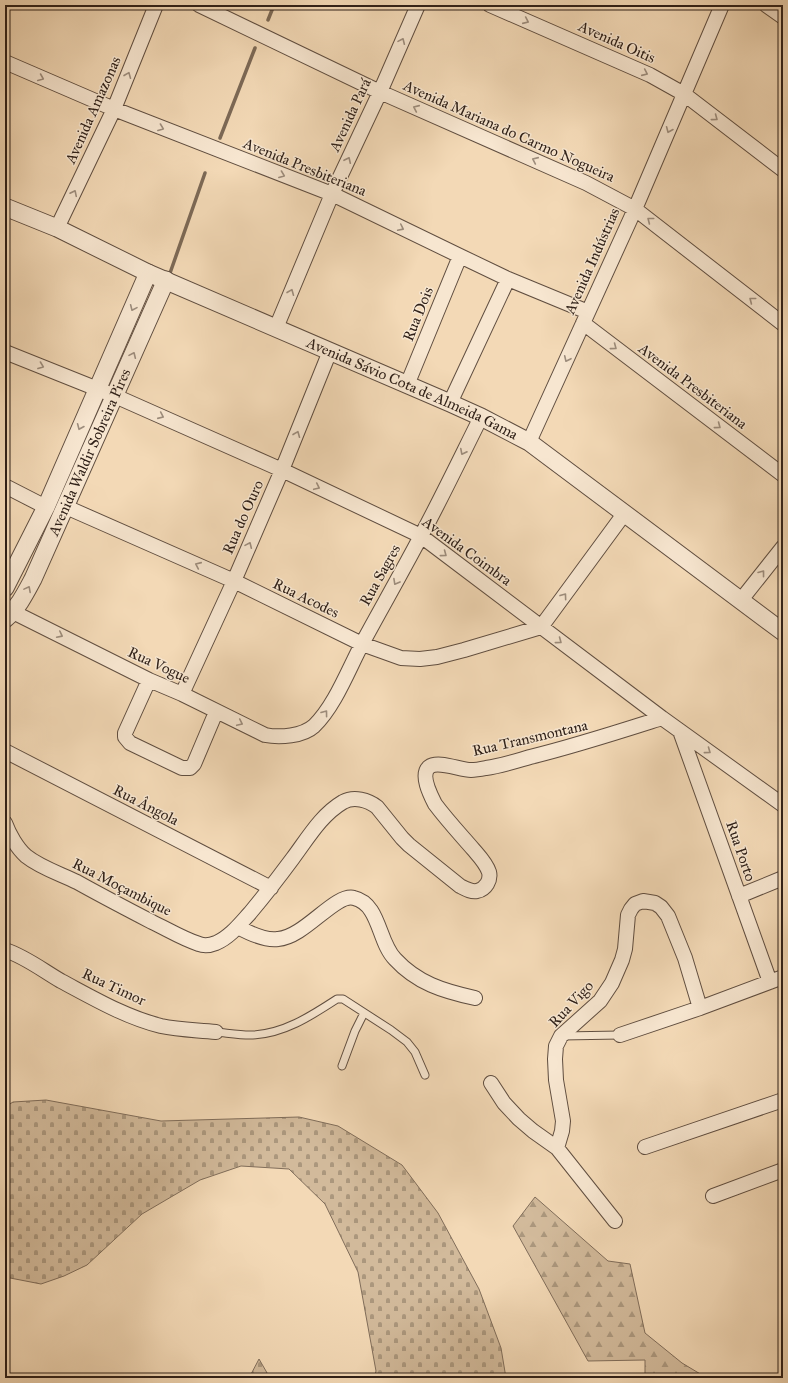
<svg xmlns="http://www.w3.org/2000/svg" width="788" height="1383" viewBox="0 0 788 1383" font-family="'IM FELL Great Primer',serif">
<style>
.forest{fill:url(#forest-firs);stroke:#806d5a}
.cemetery{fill:url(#cemetery-stones);stroke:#806d5a}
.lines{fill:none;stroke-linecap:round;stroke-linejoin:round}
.stream{stroke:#7c6956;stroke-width:3.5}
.service-casing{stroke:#604e40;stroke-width:9}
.minor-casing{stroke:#604e40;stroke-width:16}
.tertiary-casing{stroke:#604e40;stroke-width:19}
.service{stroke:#f7e6d0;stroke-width:7}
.minor{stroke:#f7e6d0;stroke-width:14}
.tertiary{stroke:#f7e6d0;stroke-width:17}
.oneway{stroke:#9d8d7d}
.labels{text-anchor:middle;stroke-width:3;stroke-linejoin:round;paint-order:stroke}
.street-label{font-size:15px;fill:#2f2018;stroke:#f7e6d0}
</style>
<defs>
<pattern id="forest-firs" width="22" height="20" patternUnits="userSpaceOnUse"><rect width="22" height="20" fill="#d2ba9b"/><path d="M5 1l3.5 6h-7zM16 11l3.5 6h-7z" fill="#ab977d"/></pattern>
<pattern id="cemetery-stones" width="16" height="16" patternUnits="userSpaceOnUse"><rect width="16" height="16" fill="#d2ba9b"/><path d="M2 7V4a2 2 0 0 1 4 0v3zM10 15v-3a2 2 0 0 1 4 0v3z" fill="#ab977d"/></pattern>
</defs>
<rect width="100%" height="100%" fill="#f3d9b6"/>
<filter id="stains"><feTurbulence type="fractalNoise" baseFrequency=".005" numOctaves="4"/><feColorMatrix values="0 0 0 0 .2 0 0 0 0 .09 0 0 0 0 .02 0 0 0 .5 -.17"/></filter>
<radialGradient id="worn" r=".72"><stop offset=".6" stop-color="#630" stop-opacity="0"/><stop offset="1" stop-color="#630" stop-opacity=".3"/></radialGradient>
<path class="forest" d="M535,1197L608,1261L630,1264L645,1333L682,1363L707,1378H645V1360L588,1361L513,1226Z"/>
<path class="cemetery" d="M46,1100L161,1121L299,1117L338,1126L402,1165L438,1213L479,1289L501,1348L506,1378H374L376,1371L358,1272L325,1204L289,1169L241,1166L200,1180L142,1214L87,1265L64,1276L41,1284L5,1277V1107L13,1102Z
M259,1359L270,1378H249Z"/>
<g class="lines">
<path class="stream" d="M268,20L274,5
M220,138L255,48
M169,276L205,173"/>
<defs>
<path id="service" d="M216,1032C227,1033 239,1035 250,1035C282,1035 311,1016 337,999H343L391,1030L407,1042L415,1052L425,1075
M562,1036L620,1035
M342,1066L355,1031L364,1013"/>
<path id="minor" d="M199,5L380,92L586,183L635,209L783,324
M490,5L650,75L684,94L783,170
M766,5L783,17
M5,62L114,109L332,194L460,256L508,279L588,312
M57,228L114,109L156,5
M583,323L783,475
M276,328L332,194L380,92L418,5
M5,352L115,396L282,470L421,536L662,718L783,805
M407,385L460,256
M450,403L508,279
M529,442L635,209L722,5
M5,486L46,507
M66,507L234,581L362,644L401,658L420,659L437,657L464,650L541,627L624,514
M741,600L783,547
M13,612L149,680L182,694L265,735C280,738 303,736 314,726C335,706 349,668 363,642C382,607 402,572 421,536C442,497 461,457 481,417
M149,680L125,733V737L130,743L182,768H190L194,764L216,712
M182,694L234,581L282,470L330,351
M680,731L770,982
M5,751L271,888
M5,823C9,834 17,848 26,856C41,868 61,874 77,882C102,896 127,909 152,922C167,929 183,939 199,944C204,946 211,945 216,943C230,937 240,924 250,913C265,895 279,877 293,858C308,838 321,815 343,802C354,796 368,800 377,807L402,838L409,845L460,886C466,889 471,892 477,891C486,889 491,880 489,872C486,863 479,856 473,849C460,834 447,820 435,804C431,796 420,775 429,767C438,760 460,770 471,770C476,770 481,769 486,768C501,766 516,761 530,757C575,746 618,732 662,718
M739,896L783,878
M238,927C249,933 265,941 278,939C305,937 335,893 354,898C380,904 378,942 395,959C417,983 443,991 475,998
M5,950C26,957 42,970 61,981C93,998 125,1017 161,1026C179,1030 198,1030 216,1032
M620,1035L700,1008L783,977
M491,1083L504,1103L519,1119L533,1131L557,1148L615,1221
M645,1147L783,1100
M557,1148L562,1131L563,1121L556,1080L555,1059L556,1046L561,1036L600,1001L612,983L622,960L625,949L628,915L631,909L635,904L643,901L655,903L661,907L668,916L685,958L700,1008
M713,1196L783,1170"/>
<g id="tertiary">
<path id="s1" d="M5,207L57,228L148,273L450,403L481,417L529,442L783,632"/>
<path d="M5,588L46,507L148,273"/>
<path id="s2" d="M5,619C18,608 25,594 33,579L166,280"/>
</g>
</defs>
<use href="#service" class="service-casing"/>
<use href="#minor" class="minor-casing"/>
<use href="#tertiary" class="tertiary-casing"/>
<use href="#service" class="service"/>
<use href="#minor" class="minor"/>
<use href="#tertiary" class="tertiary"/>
</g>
<defs><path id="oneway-chevron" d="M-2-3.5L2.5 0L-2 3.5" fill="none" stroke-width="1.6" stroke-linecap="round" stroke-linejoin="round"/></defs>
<g class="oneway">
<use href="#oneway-chevron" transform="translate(526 21) rotate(24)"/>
<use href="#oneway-chevron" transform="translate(402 41) rotate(-66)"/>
<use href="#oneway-chevron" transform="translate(645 73) rotate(24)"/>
<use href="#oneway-chevron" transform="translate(128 75) rotate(-68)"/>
<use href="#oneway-chevron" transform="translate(41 78) rotate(23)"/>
<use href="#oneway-chevron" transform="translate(416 108) rotate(-156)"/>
<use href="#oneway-chevron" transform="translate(715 118) rotate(37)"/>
<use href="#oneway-chevron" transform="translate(161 128) rotate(21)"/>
<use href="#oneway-chevron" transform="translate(669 130) rotate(113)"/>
<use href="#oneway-chevron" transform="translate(348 160) rotate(-65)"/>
<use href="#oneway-chevron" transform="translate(535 160) rotate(-156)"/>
<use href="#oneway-chevron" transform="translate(282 175) rotate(21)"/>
<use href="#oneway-chevron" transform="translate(74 193) rotate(-64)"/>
<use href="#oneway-chevron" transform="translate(650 220) rotate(-142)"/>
<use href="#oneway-chevron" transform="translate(401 228) rotate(26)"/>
<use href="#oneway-chevron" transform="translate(291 292) rotate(-68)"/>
<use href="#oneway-chevron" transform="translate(752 300) rotate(-142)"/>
<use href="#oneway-chevron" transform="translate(133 308) rotate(114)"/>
<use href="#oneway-chevron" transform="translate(614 347) rotate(37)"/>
<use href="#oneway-chevron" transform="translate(133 355) rotate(-66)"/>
<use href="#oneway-chevron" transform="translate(567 359) rotate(115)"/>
<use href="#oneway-chevron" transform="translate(41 366) rotate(21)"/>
<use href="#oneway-chevron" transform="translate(161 416) rotate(24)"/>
<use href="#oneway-chevron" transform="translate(718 426) rotate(37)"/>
<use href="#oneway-chevron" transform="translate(80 427) rotate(113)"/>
<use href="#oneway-chevron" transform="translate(297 434) rotate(-68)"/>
<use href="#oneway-chevron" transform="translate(463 452) rotate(117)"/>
<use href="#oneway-chevron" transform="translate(317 487) rotate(25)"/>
<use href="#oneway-chevron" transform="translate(249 545) rotate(-66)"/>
<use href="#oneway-chevron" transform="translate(444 554) rotate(37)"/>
<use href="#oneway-chevron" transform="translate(198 565) rotate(-156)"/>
<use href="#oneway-chevron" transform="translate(762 573) rotate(-52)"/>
<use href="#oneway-chevron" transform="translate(396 582) rotate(119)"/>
<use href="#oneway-chevron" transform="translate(28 589) rotate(-62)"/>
<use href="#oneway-chevron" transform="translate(564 596) rotate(-54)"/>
<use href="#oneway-chevron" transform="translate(60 635) rotate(27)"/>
<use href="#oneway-chevron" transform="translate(559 641) rotate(37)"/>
<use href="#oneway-chevron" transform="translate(325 713) rotate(-53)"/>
<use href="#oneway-chevron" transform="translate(240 723) rotate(25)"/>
<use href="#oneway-chevron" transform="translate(708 751) rotate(36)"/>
</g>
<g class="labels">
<g class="street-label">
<text transform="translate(617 42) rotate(24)" y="5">Avenida Oitis</text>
<text transform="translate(93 110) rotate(-66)" y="5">Avenida Amazonas</text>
<text transform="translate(350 115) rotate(-65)" y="5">Avenida Pará</text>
<text transform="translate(509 131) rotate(24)" y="5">Avenida Mariana do Carmo Nogueira</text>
<text transform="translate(305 167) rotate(22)" y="5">Avenida Presbiteriana</text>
<text transform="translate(592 261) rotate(-66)" y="5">Avenida Indústrias</text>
<text transform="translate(418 314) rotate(-68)" y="5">Rua Dois</text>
<text transform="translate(693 386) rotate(37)" y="5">Avenida Presbiteriana</text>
<text dy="5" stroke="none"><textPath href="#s1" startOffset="446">Avenida Sávio Cota de Almeida Gama</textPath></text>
<text dy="5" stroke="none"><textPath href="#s2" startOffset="188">Avenida Waldir Sobreira Pires</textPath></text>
<text transform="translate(243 517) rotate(-66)" y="5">Rua do Ouro</text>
<text transform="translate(467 551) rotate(36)" y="5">Avenida Coimbra</text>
<text transform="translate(380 575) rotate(-61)" y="5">Rua Sagres</text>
<text transform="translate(306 598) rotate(26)" y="5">Rua Acodes</text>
<text transform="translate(159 665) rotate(25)" y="5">Rua Vogue</text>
<text transform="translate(530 738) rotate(-13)" y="5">Rua Transmontana</text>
<text transform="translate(146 805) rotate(27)" y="5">Rua Ângola</text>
<text transform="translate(741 851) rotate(71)" y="5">Rua Porto</text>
<text transform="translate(122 887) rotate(27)" y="5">Rua Moçambique</text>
<text transform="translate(114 987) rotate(25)" y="5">Rua Timor</text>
<text transform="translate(571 1004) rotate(-47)" y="5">Rua Vigo</text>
</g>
</g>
<rect width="788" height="1383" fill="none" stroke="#f3d9b6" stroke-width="20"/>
<rect x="6" y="6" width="776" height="1371" fill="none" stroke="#2f2018" stroke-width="2"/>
<rect x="10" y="10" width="768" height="1363" fill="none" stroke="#2f2018"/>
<rect width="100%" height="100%" filter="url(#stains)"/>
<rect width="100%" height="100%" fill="url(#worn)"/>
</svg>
